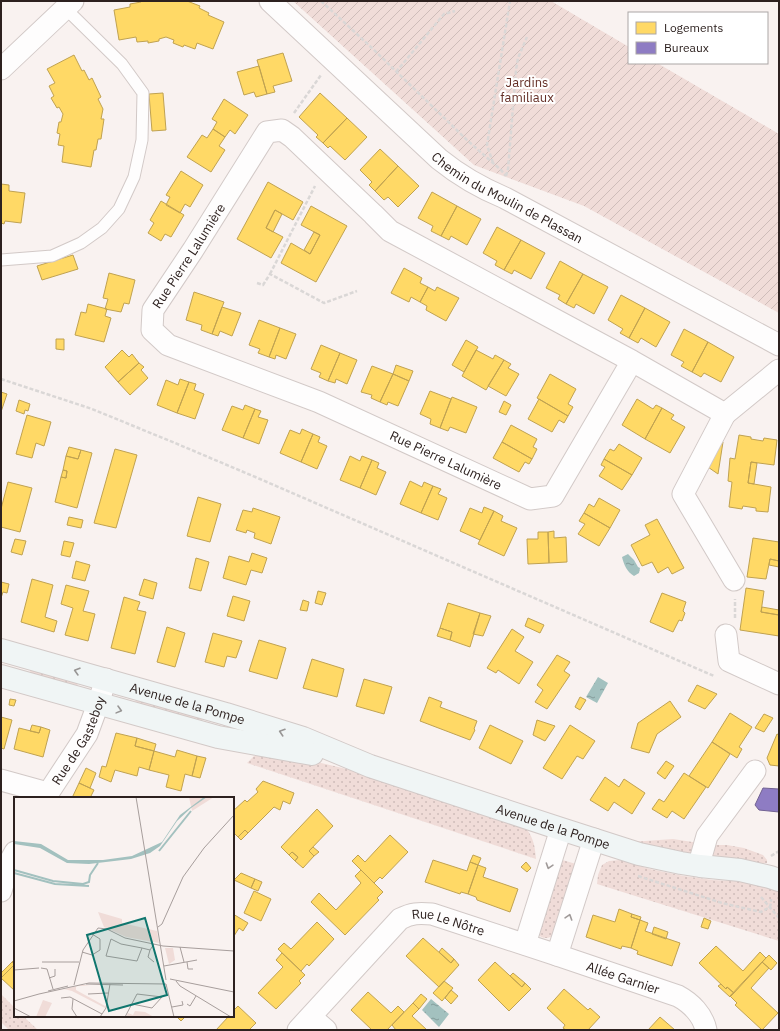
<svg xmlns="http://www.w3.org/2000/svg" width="780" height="1031" viewBox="0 0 780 1031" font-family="'IBM Plex Sans',sans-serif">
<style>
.grass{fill:url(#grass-dots)}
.garden{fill:url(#garden-furrows)}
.water{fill:url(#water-ripples)}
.homes{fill:#ffd966;stroke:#c0a251}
.offices{fill:#8e7cc3;stroke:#716192}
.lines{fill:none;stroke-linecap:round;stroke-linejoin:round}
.lane-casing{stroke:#d2c9c7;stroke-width:13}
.street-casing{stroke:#d2c9c7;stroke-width:23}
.secondary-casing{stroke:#d2c9c7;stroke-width:24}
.path{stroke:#dad7d6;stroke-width:2.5;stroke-dasharray:4 2;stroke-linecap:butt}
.lane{stroke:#fefdfd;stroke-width:11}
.street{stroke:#fefdfd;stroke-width:21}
.secondary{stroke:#f0f5f5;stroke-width:22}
.oneway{stroke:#989695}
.oneway2{stroke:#a09a99}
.labels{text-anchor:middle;stroke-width:4;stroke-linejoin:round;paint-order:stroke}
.park-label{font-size:13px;fill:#653027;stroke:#fff}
.street-label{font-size:13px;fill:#2d211f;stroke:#fff}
.inset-river{fill:none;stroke:#a3c1bf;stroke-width:2}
.inset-road{fill:none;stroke:#a79e9c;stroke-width:1}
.view{fill:#0f766e;fill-opacity:0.15;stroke:#0f766e;stroke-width:2}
.inset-edge{fill:none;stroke:#2d211f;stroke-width:2}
</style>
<defs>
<pattern id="grass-dots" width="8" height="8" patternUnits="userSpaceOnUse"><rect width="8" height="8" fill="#f0dcd8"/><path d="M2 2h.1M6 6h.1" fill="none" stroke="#cebcb9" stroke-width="1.8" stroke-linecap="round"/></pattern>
<pattern id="garden-furrows" width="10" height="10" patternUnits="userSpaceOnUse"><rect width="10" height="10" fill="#f0dcd8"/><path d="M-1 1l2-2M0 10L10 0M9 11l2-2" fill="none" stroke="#cebcb9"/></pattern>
<pattern id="water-ripples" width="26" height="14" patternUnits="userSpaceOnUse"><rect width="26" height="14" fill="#a3c1bf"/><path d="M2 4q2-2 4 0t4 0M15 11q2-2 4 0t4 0" fill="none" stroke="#859c9b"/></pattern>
</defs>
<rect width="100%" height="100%" fill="#f9f2f0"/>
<path class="grass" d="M32,665L77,679L78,684L75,688L29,676Z
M138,698L203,718L201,722L136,706L135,702Z
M254,756L284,757L317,762L355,771L526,828C534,839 535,847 536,859L247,763Z
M673,839L699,843L693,858L631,842Z
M715,845H727L744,848L763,855L767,860V863L745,864L711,861Z
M559,859L576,864L553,936C546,939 543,939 537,934Z
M620,860L650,869L684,876L713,880L749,882L779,889V941L597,884L598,875L602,865L609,861Z
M1,994L15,1008V1016H23L38,1030H9L1,1022Z"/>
<path class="garden" d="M293,1H551L629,47V63H657L779,134V313L584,206L474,165Z"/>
<path class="water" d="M628,554L634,560L638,567L640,568L639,573L634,576C627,572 624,565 622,557Z
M598,677L608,683L597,703L586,697Z
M431,999L449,1014L439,1027L422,1010Z"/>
<path class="homes" d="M141,1H187L200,6L199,8L209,13L208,15L224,22L213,49L197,43L195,49L184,45L183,47L173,43L174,40L166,37L159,39V41L148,43V41L137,42L136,37L119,40L114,10L130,7V4L141,2Z
M283,53L292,81L273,86L275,92L267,94L257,60Z
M74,55L82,71L84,70L89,80L92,78L101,97L98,99L103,109L101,119H104L101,139H98L96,150H94L91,167L62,162L64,146L58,145L60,134L57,133L59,122H61L63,114L59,107L57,108L51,98L54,96L49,86L55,83L47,69Z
M259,66L267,94L256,97L254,92L244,95L237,72Z
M163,93L166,130L152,131L149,94Z
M320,93L347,118L323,143L316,137L318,135L299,117Z
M224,99L248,115L235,134L230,130L225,137L213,129L217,122L212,119Z
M347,118L367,137L345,160L330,146L328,148L323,143Z
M213,129L225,137L219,146L225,150L211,172L187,157L202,135L207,138Z
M380,149L398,166L375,191L369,185L372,182L360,170Z
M398,166L419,186L398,207L388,197L384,200L375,191Z
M181,171L203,185L190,207L185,204L180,213L166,205L170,197L166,195Z
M268,182L303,202L293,220L275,210L266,228L283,237L271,258L237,239Z
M1,184L9,185V191L25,193L21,223L5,221L4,224L1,223Z
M432,192L457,206L441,236L431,231L433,226L418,218Z
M161,201L184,215L171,237L165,234L161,241L148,233L154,223L150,220Z
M311,206L347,226L316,282L281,263L291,243L310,254L320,235L301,225Z
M457,206L481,219L467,245L451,236L449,240L441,236Z
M275,210L282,214L273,232L266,228Z
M497,227L521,240L504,270L495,265L497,261L483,253Z
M314,232L320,235L310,254L304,250Z
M521,240L545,253L531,279L514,270L512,274L504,270Z
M73,255L78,269L42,280L37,266Z
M560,261L583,274L566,304L558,299L560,295L546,288Z
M404,268L422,278L420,283L428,287L420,302L411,297L409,302L391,293Z
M109,273L135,280L129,304L124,303L121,312L105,309L108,299L103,298Z
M583,274L608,287L594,314L576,304L574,308L566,304Z
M428,287L435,291L437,287L459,298L446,321L426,310L427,306L420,302Z
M194,292L224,302L212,334L201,330L202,325L186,320Z
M621,295L645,308L629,338L620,333L623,329L608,320Z
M88,304L107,309L105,316L111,318L104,342L75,335L81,312L86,313Z
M222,307L241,313L232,336L220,331L218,336L212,334Z
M645,308L670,322L656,347L641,338L638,343L629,338Z
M259,320L280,328L269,357L258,353L260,349L249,345Z
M280,328L296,334L286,359L276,355L275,359L269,357Z
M684,329L708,342L692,372L681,366L684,362L671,355Z
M56,339H64V350L56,349Z
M466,340L478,347L464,372L452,365Z
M708,342L734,357L721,382L704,373L701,377L692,372Z
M321,345L340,353L328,381L319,377L321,373L311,369Z
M122,350L129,357L132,354L139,363L118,382L105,367Z
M476,350L493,359L495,355L504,360L486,390L462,376Z
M340,353L357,360L347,384L336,379L335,383L328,381Z
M504,360L511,364L508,368L519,374L506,396L488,386Z
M139,363L144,367L141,370L148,378L130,395L118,382Z
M396,365L413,371L409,381L393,374Z
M372,366L393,374L380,402L371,398L372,395L361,392Z
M393,374L409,381L398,406L388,402L387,405L380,402Z
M550,374L576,389L568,404L573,407L568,416L537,398Z
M180,379L189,382L177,413L157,405L166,380L178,385Z
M189,382L196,384L194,390L204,394L195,419L177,413Z
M430,391L451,399L440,428L430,424L431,419L420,414Z
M1,392L7,394L1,412Z
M452,397L477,407L466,433L450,427L448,431L440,428Z
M539,399L568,416L564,423L559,420L552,432L528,419Z
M637,399L653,409L656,405L662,408L645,439L622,425Z
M19,400L30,404L28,411L25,410L24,414L16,411Z
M504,401L511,405L506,415L499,412Z
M245,405L255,409L243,438L222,430L232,406L243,410Z
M662,408L674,415L671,419L685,427L670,453L645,439Z
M255,409L261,411L258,417L268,420L259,444L243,438Z
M27,415L51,422L44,446L36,443L32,458L16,454Z
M511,425L537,439L533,447L537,449L532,459L502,442Z
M302,429L313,434L301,462L280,453L290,430L300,434Z
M313,434L320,437L318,442L327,446L317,469L301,462Z
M739,435L751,437V439L763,441L764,438L777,440L774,465L751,462L748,483L771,487L768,512L756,511V508L743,506L742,509L729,507L732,482L728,481L730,458L735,459Z
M721,441L723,442L718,474L705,465Z
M502,442L532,459L529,464L525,462L519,472L493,458Z
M619,444L642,458L632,475L604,459L610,449L614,451Z
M69,447L81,450L78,459L66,456Z
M115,449L137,455L116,528L94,523Z
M81,450L92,453L77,508L55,502L61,477L66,478L67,471L63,470L66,456L78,459Z
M350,456L360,461L362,456L372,460L360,488L340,480Z
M604,459L632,475L622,490L599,476L605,467L601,465Z
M372,460L379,463L377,468L386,472L376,495L360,488Z
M751,462L757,463L754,484L748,483Z
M63,470L67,471L66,478L61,477Z
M410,481L422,487L424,482L433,486L421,513L400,504Z
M8,482L32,488L20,532L1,527V509Z
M433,486L441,489L438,494L447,498L438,520L421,513Z
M198,497L221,504L210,542L187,536Z
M599,498L620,510L610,528L584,513L589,504L594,507Z
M484,507L494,511L480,540L460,531L470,508L482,513Z
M253,508L280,517L271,544L254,538L255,533L247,530L246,533L236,530L243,510L252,512Z
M494,511L503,516L501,521L517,528L504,556L478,544Z
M584,513L610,528L599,546L578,534L585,524L579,521Z
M69,517L83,520L81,528L67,525Z
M657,519L684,568L672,574L668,567L658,573L652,562L642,566L631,545L650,535L645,525Z
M554,531V538L566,537L567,562L549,563L548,532Z
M538,532H548L549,563L528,564L527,539H538Z
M753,538L779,542V561L770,559L766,579L747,577Z
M15,539L26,541L22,555L11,552Z
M64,541L74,543L70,557L61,555Z
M252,553L267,558L262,573L251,570L246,585L223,578L229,556L249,562Z
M196,558L209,562L201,591L189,588Z
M770,559L779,561V567L769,565Z
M76,561L90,565L85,581L72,578Z
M32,579L53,585L45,617L57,621L54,632L21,622Z
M144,579L157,583L153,599L139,595Z
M1,582L9,584L7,593L3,592L1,598Z
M66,585L89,591L83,611L95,614L88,641L65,635L73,608L61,604Z
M746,588L764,591L761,612L779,615V636L740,630Z
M318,591L326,593L322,605L315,603Z
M662,593L686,602L683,611L685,613L682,621L679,620L673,632L650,622Z
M233,596L250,601L244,621L227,616Z
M124,597L140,602L137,610L146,612L135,654L111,648Z
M303,600L309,602L307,611L300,610Z
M448,603L480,613L470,647L450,640L452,632L440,628Z
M762,607L779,610V615L761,612Z
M480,613L491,616L483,636L473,634Z
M528,618L544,625L540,633L525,626Z
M167,627L185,633L175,667L157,662Z
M440,628L452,632L450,640L437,636Z
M512,629L524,637L515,651L533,662L519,684L498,670L496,673L487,668Z
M213,633L242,641L236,658L227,656L224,667L205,662Z
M259,640L286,648L277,679L249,671Z
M557,655L570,662L564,671L570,675L547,709L535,702L543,690L537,685Z
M312,659L344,669L337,697L303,688Z
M364,679L392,687L384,714L356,706Z
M697,685L717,694L705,709L688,701Z
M429,697L442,702L440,707L477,721L474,729L475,730L470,740L420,721Z
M580,697L586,700L580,710L575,707Z
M10,699L16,700L14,706L9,705Z
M670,701L681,717L657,734L649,753L631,748L638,723Z
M730,713L752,727L739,747L742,749L737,758L712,742Z
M764,714L773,718L764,732L755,728Z
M1,717L12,720L4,749L1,748Z
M537,720L555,726L545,741L533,735Z
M32,725L41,727L39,733L30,731Z
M490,725L523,741L511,764L479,748Z
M570,725L595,741L583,759L577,756L562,779L543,768Z
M41,727L50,730L43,757L14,749L19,728L39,733Z
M116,733L137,738L135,746L154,751L149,770L139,767L137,776L115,770L111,782L99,777L102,766L106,767Z
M777,734L779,735V766L770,765L767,758Z
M137,738L156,744L154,751L135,746Z
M712,742L730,754L708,788L689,776Z
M177,750L197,756L192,776L185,774L181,791L166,787L169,775L149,770L154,751L175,757Z
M197,756L206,758L200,778L192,776Z
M666,761L674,766L665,779L657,773Z
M86,768L96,773L90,788L79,783Z
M684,773L706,787L684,819L672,811L667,818L652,809L659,799L664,802Z
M605,777L619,787L624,779L645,793L632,814L614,802L608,811L590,800Z
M263,781L294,793L290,804L283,801L280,810L274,807L248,833L245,830L238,837L233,832V811L245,800L247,802L258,792L256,789Z
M79,783L94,790L90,798H72Z
M317,809L333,826L309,851L314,856L303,868L295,861L298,857L292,852L289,855L281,847Z
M245,830L248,833L241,840L238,837Z
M390,835L408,852L382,879L380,877L374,883L352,861L358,855L365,862Z
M313,847L319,852L314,856L309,851Z
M292,852L298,857L295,861L289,855Z
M473,855L481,858L478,865L470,862Z
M433,860L467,871L470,862L478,865L468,894L461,892L460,894L425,882Z
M526,862L531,868L527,872L521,867Z
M478,865L486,868L483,877L518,889L510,912L477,900L476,897L468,894Z
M361,870L383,892L377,898L379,900L345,935L311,902L319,893L336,910L361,883L355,876Z
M241,873L255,879L251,888L234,880Z
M255,879L262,882L258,891L251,888Z
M254,891L271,899L261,921L244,913Z
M619,909L632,914L631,917L640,920L631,948L622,946L621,949L586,937L593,915L615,922Z
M233,914L248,923L243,931L239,928L234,936L233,935Z
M632,914L641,917L640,920L631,917Z
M704,918L711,921L708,929L701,927Z
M640,920L648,923L645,931L680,943L672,966L637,954L638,951L631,948Z
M317,922L334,939L309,966L307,964L301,971L278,949L284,943L291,949Z
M654,927L668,932L666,939L652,934Z
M423,938L451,963L454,959L459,965L439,987L406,956Z
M716,946L743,971L760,952L766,958L734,993L727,987L726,989L699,963Z
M442,948L454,959L451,963L439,952Z
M282,953L305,975L299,981L301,983L276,1009L258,993L283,967L276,960Z
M769,955L777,963L771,970L762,962Z
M15,959V991L1,978L15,964L12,962Z
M12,962L15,964L1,978V973Z
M495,962L522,987L525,983L531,989L509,1011L478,980Z
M762,962L769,968L751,988L778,1013L762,1030L735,1005L737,1003L730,996Z
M513,973L525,983L522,987L510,976Z
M444,981L453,988L442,1001L433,993Z
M721,984L726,989L727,987L734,993L730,997L718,986Z
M564,989L588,1010L590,1008L600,1017L588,1030H566L563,1028L565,1025L547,1008Z
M451,990L458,996L451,1004L445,998Z
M368,992L391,1013L398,1006L404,1012L387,1030H377L376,1029L375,1030H372L351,1010Z
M421,994L427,999L419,1009L413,1003Z
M413,1003L419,1009L412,1016L427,1030H396L392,1025Z
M238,1006L256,1023L249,1030H216L229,1016H233V1011Z
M176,1016H186L181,1021Z
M660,1017L675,1030H648Z"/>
<path class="offices" d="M763,788L779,789V812L759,810L755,805Z"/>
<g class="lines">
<defs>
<path id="lane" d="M1,260L52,256L81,243L102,228L119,209L134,177L142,140L143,93L122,64L66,9"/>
<g id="street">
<path id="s1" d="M270,1L439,159C460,176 481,188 505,198L779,345"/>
<path d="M1,69L73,1"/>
<path id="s2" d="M632,361L553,496L530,499L319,402L168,345L152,330L153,310L193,250L267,132L282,130L292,137L373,214L390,231L632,361L725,414L779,370"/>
<path d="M725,414L683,494L734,580"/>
<path d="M726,635L729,661L779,684"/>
<path d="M1,780L48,793"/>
<path id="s3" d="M45,798L87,734L98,704L106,679"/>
<path d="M700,866L701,857L707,836L755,771"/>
<path d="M1,891L10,861L15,852"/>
<path d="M525,944L561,829"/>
<path d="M557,955L594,839"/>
<path d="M311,1017L326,1030"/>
<path id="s4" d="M298,1030L400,919C412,913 418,913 432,914L557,955L678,996C691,1003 703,1015 706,1030"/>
</g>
<g id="secondary">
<path id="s5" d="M1,650L226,714L303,738L370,766L561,829L639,854L681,863L700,866L740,870L770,877L779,880"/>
<path d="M1,676L218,737L312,754"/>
</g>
</defs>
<use href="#lane" class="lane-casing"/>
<use href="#street" class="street-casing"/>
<use href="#secondary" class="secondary-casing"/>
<path class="path" d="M321,1L372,48L468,141L501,170L506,176
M396,72L444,14L455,11
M294,113L321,75
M493,163L487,145L510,1
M506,176L508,169L516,70L518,58L527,37
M270,274L315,186
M257,283L263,285L270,274L324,303L357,291
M1,379L92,409L175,443L260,479L714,676
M735,618V599
M771,856L779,851
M638,876L722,903L761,912L770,907L771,903V899
M761,897L779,918"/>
<use href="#lane" class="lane"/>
<use href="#street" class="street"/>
<use href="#secondary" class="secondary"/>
</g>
<defs><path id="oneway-chevron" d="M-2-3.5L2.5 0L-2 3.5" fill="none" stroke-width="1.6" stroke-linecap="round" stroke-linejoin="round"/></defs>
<g class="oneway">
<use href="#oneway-chevron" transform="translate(77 671) rotate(-164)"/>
<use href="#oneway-chevron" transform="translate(119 710) rotate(15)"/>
<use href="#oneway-chevron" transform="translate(282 732) rotate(-162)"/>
</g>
<g class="oneway2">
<use href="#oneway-chevron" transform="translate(549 866) rotate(108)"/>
<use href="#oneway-chevron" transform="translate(569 917) rotate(-72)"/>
</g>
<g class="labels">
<g class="park-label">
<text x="527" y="87">Jardins<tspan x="527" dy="15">familiaux</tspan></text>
</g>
<g class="street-label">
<text dy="5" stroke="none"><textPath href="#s1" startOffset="310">Chemin du Moulin de Plassan</textPath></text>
<text dy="5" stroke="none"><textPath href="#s2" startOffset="680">Rue Pierre Lalumière</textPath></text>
<text transform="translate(446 460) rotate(25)" y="5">Rue Pierre Lalumière</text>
<text dy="5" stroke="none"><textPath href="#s5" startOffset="194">Avenue de la Pompe</textPath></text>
<text dy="5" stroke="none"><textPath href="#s3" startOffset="67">Rue de Gasteboy</textPath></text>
<text dy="5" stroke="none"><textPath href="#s5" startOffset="580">Avenue de la Pompe</textPath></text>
<text dy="5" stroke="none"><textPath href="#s4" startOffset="201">Rue Le Nôtre</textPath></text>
<text dy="5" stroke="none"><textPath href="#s4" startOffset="385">Allée Garnier</textPath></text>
</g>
</g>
<g transform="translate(14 797)">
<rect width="220" height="220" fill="#f9f2f0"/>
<path d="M175,0H200L178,14ZM151,151H159L161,163L155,167ZM68,188L76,189H62V193L91,209V211L58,194L50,192L38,195ZM121,214L131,215L140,220H112L114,216L119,218Z" fill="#f0dcd8"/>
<path d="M84,115L108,122V126L143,134L145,146L112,140L90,130ZM29,203L38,206L31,220H22Z" fill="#f0dcd8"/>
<path d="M190,0H193L177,11L163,24L146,49L136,56L117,62L75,67L53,66L26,51L0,47V44L27,47L54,63H89L118,59L148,45L166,18Z" fill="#a3c1bf"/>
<path class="inset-river" d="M145,54L177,14M0,73L39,84L69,87L75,85L76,78L84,66M0,76L41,87L75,89"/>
<path class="inset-road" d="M122,0L152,183M144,130L148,127L169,80L190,51L220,18M166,150L170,165M128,151L123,164L92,159L97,142L107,147L128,151L136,153L140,147M136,153L134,160L140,165M68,155L78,158L86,153V142L78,137M28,165H65M173,165L174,172H179M150,169L183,163M27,171L33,172L39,192M0,173L25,171M35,181L41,179V172M156,182L220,195M162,184L166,189L217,220M72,187L109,188M152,187L160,220M60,188L69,153L84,131L93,132L111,141L149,149L220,154M34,194L54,189M25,197L75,186L152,187M74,197L94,196M47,201L56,200L88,217M59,202L58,212L63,220M0,204L25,197M173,207L176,209L182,199M158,210L169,208L168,204M0,211L17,220M86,220L92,211L96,187M111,220L123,197L148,200L138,211L118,207"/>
<path class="view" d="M131,121L153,198L95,214L73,138Z"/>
<rect width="220" height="220" class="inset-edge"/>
</g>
<rect width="780" height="1031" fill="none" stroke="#2d211f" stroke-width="4"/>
<rect x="628" y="12" width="140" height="52" fill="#ffffff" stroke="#aba6a5"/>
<rect x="636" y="22" width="20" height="12" fill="#ffd966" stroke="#aba6a5"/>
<text x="664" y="32" font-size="12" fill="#2d211f">Logements</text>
<rect x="636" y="42" width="20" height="12" fill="#8e7cc3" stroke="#aba6a5"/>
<text x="664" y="52" font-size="12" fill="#2d211f">Bureaux</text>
</svg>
